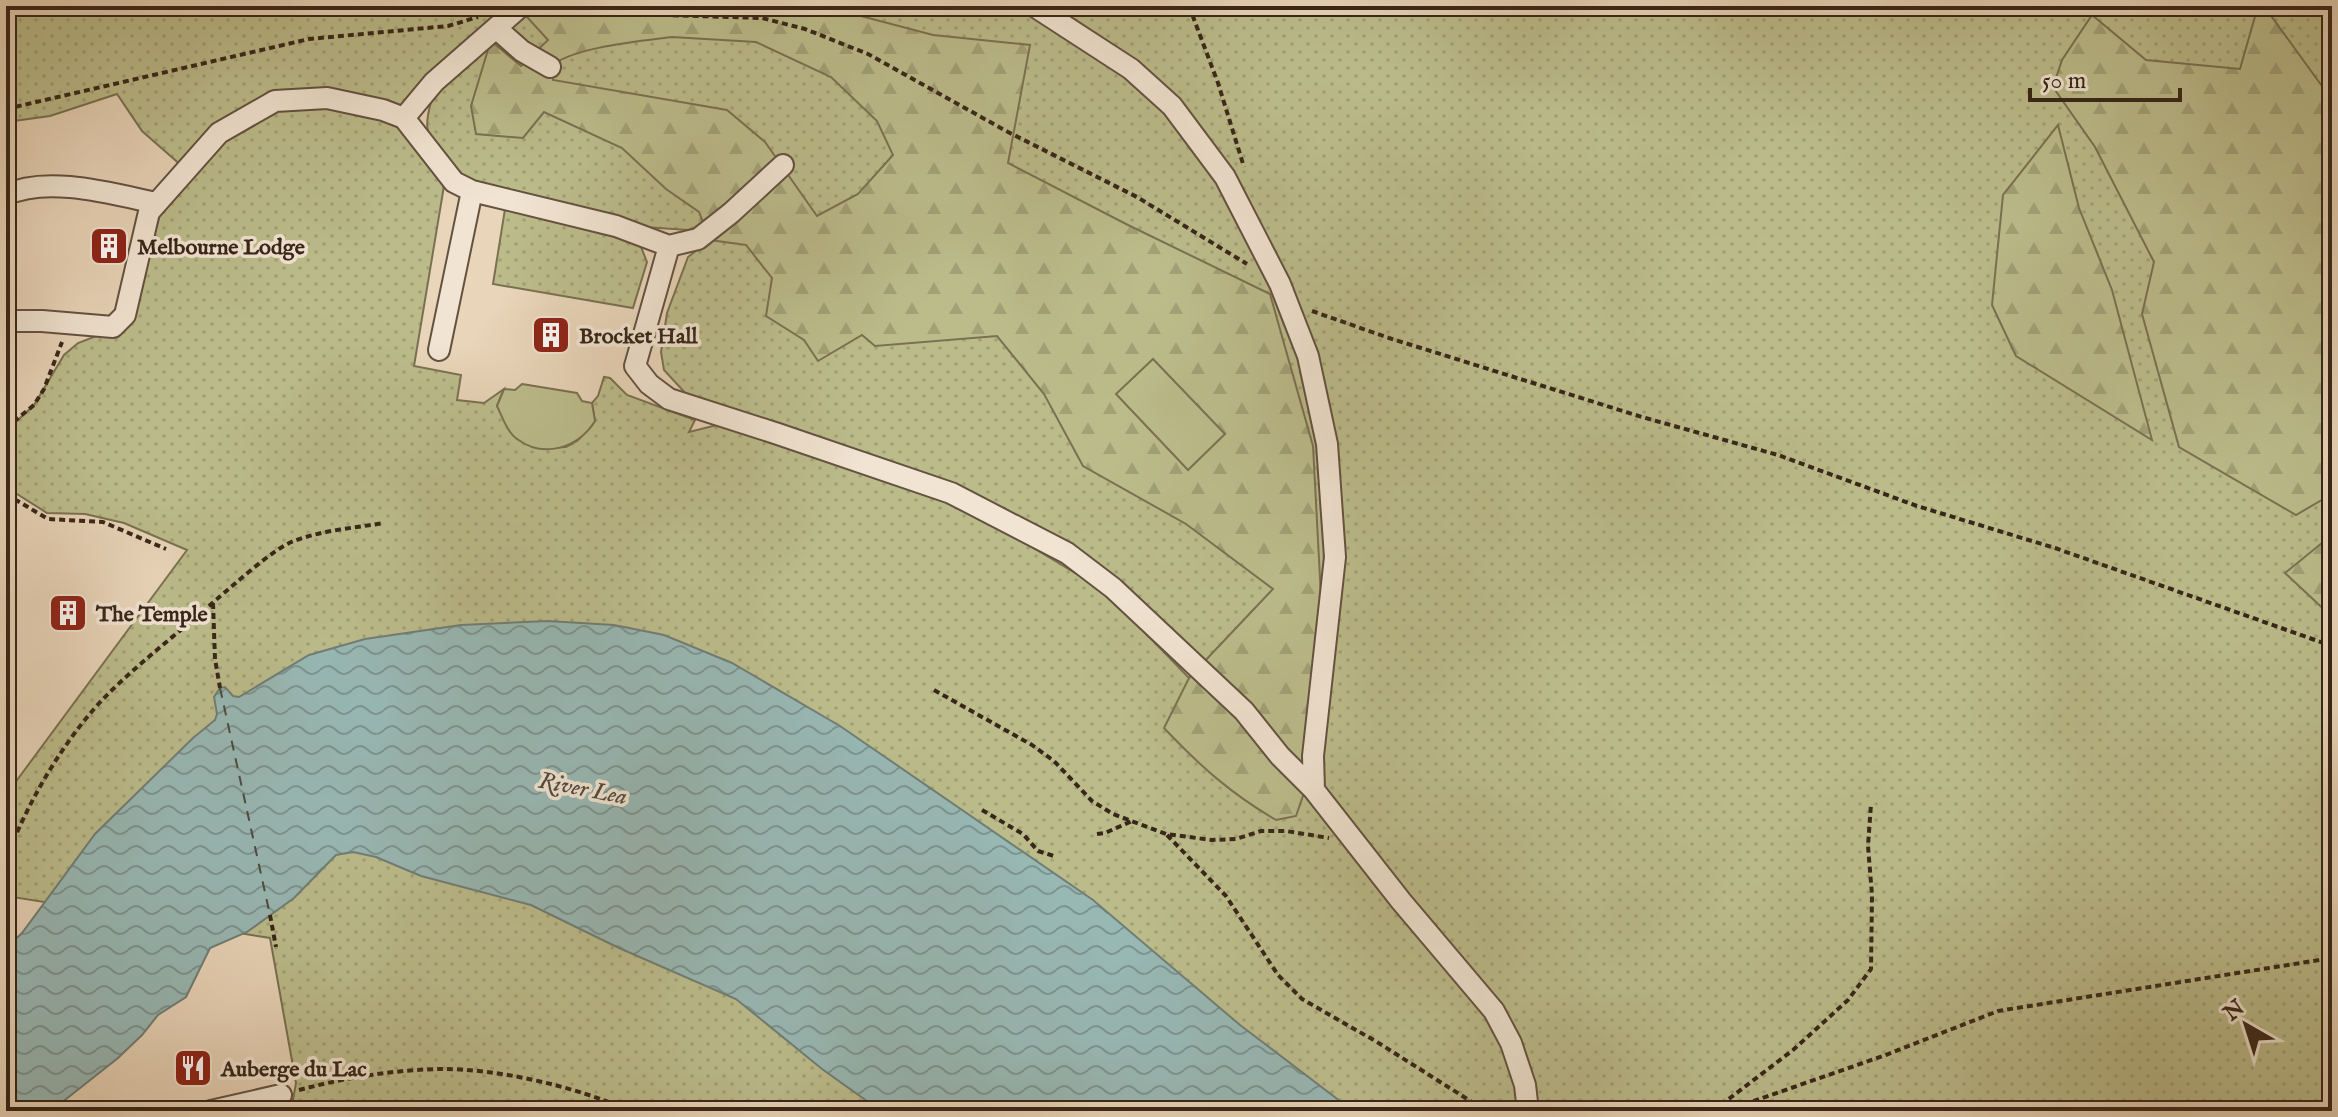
<svg xmlns="http://www.w3.org/2000/svg" width="2338" height="1117" viewBox="0 0 2338 1117" font-family="'IM FELL English',serif">
<style>
.grass{fill:url(#grass-dots);stroke:#7a7152;stroke-width:2;fill-rule:evenodd}
.forest{fill:url(#forest-firs);stroke:#7a7152;stroke-width:2;fill-rule:evenodd}
.garden{fill:#bcbc8b;stroke:#7a7152;stroke-width:2}
.water{fill:url(#water-waves);stroke:#717e76;stroke-width:2}
.lines{fill:none;stroke-linecap:round;stroke-linejoin:round}
.ferry{stroke:#4f4a40;stroke-width:2;stroke-dasharray:10 8;stroke-linecap:butt}
.minor-casing{stroke:#645241;stroke-width:24}
.path{stroke:#372619;stroke-width:4;stroke-dasharray:6 4;stroke-linecap:butt}
.minor{stroke:#f1e4d2;stroke-width:20}
.labels{text-anchor:middle;stroke-width:7;stroke-linejoin:round;paint-order:stroke}
.poi-label{font-size:22px;font-weight:bold;fill:#372619;stroke:#f1e4d2;text-anchor:start}
.water-label{font-size:24px;font-style:italic;fill:#4f4a40;stroke:#f1e4d2}
</style>
<defs>
<pattern id="grass-dots" width="8" height="8" patternUnits="userSpaceOnUse" patternTransform="scale(2)"><rect width="8" height="8" fill="#bcbc8b"/><path d="M2 2h.1M6 6h.1" fill="none" stroke="#a2a177" stroke-width="1.8" stroke-linecap="round"/></pattern>
<pattern id="forest-firs" width="22" height="20" patternUnits="userSpaceOnUse" patternTransform="scale(2)"><rect width="22" height="20" fill="#bcbc8b"/><path d="M5 1l3.5 6h-7zM16 11l3.5 6h-7z" fill="#a2a177"/></pattern>
<pattern id="water-waves" width="16" height="10" patternUnits="userSpaceOnUse" patternTransform="scale(2)"><rect width="16" height="10" fill="#98b8b4"/><path d="M0 5q4-4 8 0t8 0" fill="none" stroke="#7d9592"/></pattern>
</defs>
<rect width="100%" height="100%" fill="#e9d5b9"/>
<filter id="stains"><feTurbulence type="fractalNoise" baseFrequency=".0025" numOctaves="4"/><feColorMatrix values="0 0 0 0 .2 0 0 0 0 .09 0 0 0 0 .02 0 0 0 .5 -.17"/></filter>
<radialGradient id="worn" r=".72"><stop offset=".6" stop-color="#630" stop-opacity="0"/><stop offset="1" stop-color="#630" stop-opacity=".3"/></radialGradient>
<path class="grass" d="M6,6H2332V1111H291L296,1083L270,938L6,896V795L187,550L124,523L85,514L47,513L6,487V431L34,405L64,355L78,343L130,323L162,207L191,174L142,131L117,94L50,116L6,122ZM432,98C430,107 425,120 428,131C431,145 458,172 469,182L644,227L688,230L704,226L710,240L688,257L667,313L661,352L664,370L687,395L949,484L1077,550L1201,664L1189,678L1105,591L959,503L721,424L689,432L695,420L627,395L610,378L604,377L598,396L592,403L595,421L590,428L577,441L566,447L547,448L534,446L516,438L497,406L504,389L484,403L457,400L461,375L414,366L444,186L433,165L403,131Z
M505,209L625,237L641,247L647,262L633,308L493,284Z"/>
<path class="forest" d="M543,6H823L933,35L1030,45L1008,163L1126,224L1270,294L1313,446L1322,616L1307,768L1202,664L1273,589L1186,524L1083,466L1044,394L997,336L875,346L862,335L818,361L804,340L766,316L772,278L746,245L710,240L699,212L666,189L622,148L544,112L523,138L476,134L471,106L490,43L491,41L521,66L548,40L527,17ZM672,37L756,42L831,77L877,121L893,155L858,194L817,216L765,142L727,110L553,80L550,67C572,47 641,41 672,37Z
M2258,6H2264L2332,100V494L2296,515L2179,447L2142,314L2154,262L2095,147L2053,87L2062,60L2092,15L2146,60L2240,69Z
M2058,125L2079,208L2112,290L2152,440L2016,356L1992,305L2003,195Z
M2328,538L2332,539V617L2285,573Z
M1195,672L1305,790L1296,816L1276,820C1230,793 1200,766 1164,728L1189,678Z"/>
<path class="garden" d="M1153,359L1225,434L1188,470L1116,394Z
M522,384L577,393L582,401L592,403L595,421C578,448 544,459 517,439C507,432 502,416 497,406L504,389L515,390Z"/>
<path class="water" d="M548,621L614,625L664,635L732,663L840,726L1093,900L1240,1025L1353,1111H881L822,1069L736,999L619,948L531,905L421,876L376,857L353,852L336,855L294,898L247,932L210,948L186,997L158,1015L142,1035L118,1058L51,1111H6V948L22,933L95,834L193,738L215,720L217,714L214,697L220,688L225,687L233,696L239,697L309,655L365,639L461,625Z"/>
<g class="lines">
<path class="ferry" d="M220,688L270,915"/>
<defs>
<path id="minor" d="M1034,6L1131,69L1172,106L1225,177L1280,284L1308,356L1327,444L1335,557L1313,756L1314,790
M496,28L522,51L550,67
M404,118L454,182L472,191L616,226L669,246L635,366L649,384L669,399L778,434L951,493L1067,553L1113,588L1244,711L1280,756L1314,790L1401,901L1494,1011L1511,1043L1525,1085L1528,1111
M6,195C47,175 113,194 156,203
M669,246L698,239L731,213L783,165
M6,321H42L113,327L125,315L149,212L219,133L275,101L327,98L383,110L404,118L434,82L521,6
M439,350L472,191
M211,1111L281,1095"/>
</defs>
<use href="#minor" class="minor-casing"/>
<path class="path" d="M553,6L632,14L762,18L805,29L868,54L1008,132L1137,197L1247,264
M1189,6L1218,83L1244,167
M6,109L309,39L448,26L478,17
M1312,311L1389,338L1642,417L1778,455L1917,506L2055,548L2332,646
M6,428L34,405L44,389L62,342
M6,494L48,519L103,522L166,549
M213,603L215,659L220,688
M934,690L1032,745L1054,761L1092,801L1113,814L1166,834L1212,840L1236,839L1261,831H1286L1329,838
M982,810L1023,834L1038,851L1054,856
M1097,834L1105,833L1132,821
M1167,835L1226,896L1278,975L1302,999L1377,1042L1483,1109L1499,1111
M6,860C27,802 67,734 111,691C145,658 182,630 217,599C235,584 274,548 294,541C323,530 354,528 384,523
M270,915L276,947
M299,1090C344,1078 392,1070 439,1069C496,1068 578,1087 630,1111
M1713,1111L1793,1050L1848,1000L1871,969L1872,895L1868,846L1871,804
M1725,1111L1883,1056L1998,1011L2332,958"/>
<use href="#minor" class="minor"/>
</g>
<defs>
<symbol id="building-square" viewBox="-11 -11 22 22"><rect x="-9" y="-9" width="18" height="18" rx="4" fill="#8f2418" stroke="#f1e4d2"/><path d="M-4-6H4V6H1V3H-1V6H-4ZM-2.5-4.3h1.7v1.8h-1.7ZM.8-4.3h1.7v1.8H.8ZM-2.5-1h1.7V.8h-1.7ZM.8-1h1.7V.8H.8Z" fill="#fff"/></symbol>
<symbol id="restaurant-square" viewBox="-11 -11 22 22"><rect x="-9" y="-9" width="18" height="18" rx="4" fill="#8f2418" stroke="#f1e4d2"/><path d="M-5-6h1v4h1v-4h1v4h1v-4h1v5L-1.5 .5V6h-2V.5L-5-1ZM5-6V6H3V1.5H1.5Q1.5-4 5-6Z" fill="#fff"/></symbol>
</defs>
<g fill-rule="evenodd">
<use href="#building-square" x="87" y="224" width="44" height="44"/>
<use href="#building-square" x="529" y="313" width="44" height="44"/>
<use href="#building-square" x="46" y="591" width="44" height="44"/>
<use href="#restaurant-square" x="171" y="1046" width="44" height="44"/>
</g>
<g class="labels">
<g class="poi-label">
<text x="137" y="254">Melbourne Lodge</text>
<text x="579" y="343">Brocket Hall</text>
<text x="96" y="621">The Temple</text>
<text x="221" y="1076">Auberge du Lac</text>
</g>
<g class="water-label">
<text transform="translate(583 788) rotate(11)" y="8">River Lea</text>
</g>
</g>
<rect width="2338" height="1117" fill="none" stroke="#e9d5b9" stroke-width="32"/>
<rect x="8" y="8" width="2322" height="1101" fill="none" stroke="#372619" stroke-width="4"/>
<rect x="16" y="16" width="2306" height="1085" fill="none" stroke="#372619" stroke-width="2"/>
<g transform="translate(2246 1025) rotate(321)" stroke="#f1e4d2" stroke-width="6" paint-order="stroke">
<path d="M0-6L14 30L0 20L-14 30Z" fill="#372619"/>
<text y="-12" font-size="22" font-weight="bold" text-anchor="middle" fill="#372619">N</text>
</g>
<path d="M2030 88v12h150v-12" fill="none" stroke="#372619" stroke-width="4"/>
<text x="2042" y="88" font-size="24" fill="#372619" stroke="#f1e4d2" stroke-width="6" paint-order="stroke">50 m</text>
<rect width="100%" height="100%" filter="url(#stains)"/>
<rect width="100%" height="100%" fill="url(#worn)"/>
</svg>
